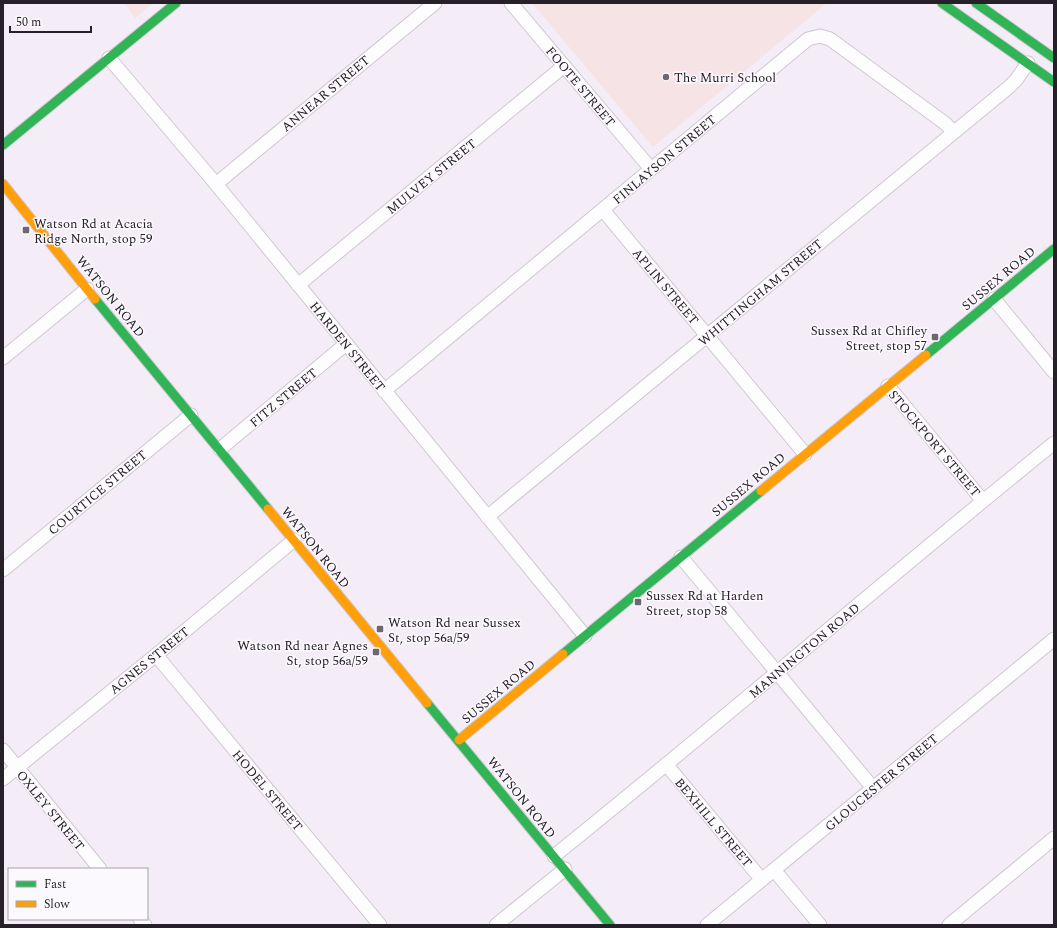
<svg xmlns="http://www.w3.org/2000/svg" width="1057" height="928" viewBox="0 0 1057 928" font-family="Spectral,serif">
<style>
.education{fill:#f6e3e6}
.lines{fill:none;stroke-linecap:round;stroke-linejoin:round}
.street-casing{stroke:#cec8d1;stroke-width:15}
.fast-casing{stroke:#cec8d1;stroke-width:11}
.slow-casing{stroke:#cec8d1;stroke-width:11}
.street{stroke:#fdfcfe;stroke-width:13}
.fast{stroke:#30b455;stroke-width:9}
.slow{stroke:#ff9f0a;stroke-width:9}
.poi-dot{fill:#6e6771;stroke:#fcf9fe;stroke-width:1.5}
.labels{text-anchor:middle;stroke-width:3;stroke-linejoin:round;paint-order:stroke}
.poi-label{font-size:13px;fill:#262029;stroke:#fcf9fe;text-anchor:start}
.street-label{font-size:13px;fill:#262029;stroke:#fcf9fe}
</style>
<rect width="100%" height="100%" fill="#f4ecf7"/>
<path class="education" d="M124,3H153L135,18Z
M532,3H827L653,147Z"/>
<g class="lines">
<defs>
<path id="street" d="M511,3L651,169
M109,58L216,184L585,636
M216,184L435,3
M603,210L805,454
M298,285L564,66
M994,299L1054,372
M3,358L87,289
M888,386L983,501
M384,391L808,39L820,36L830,39L946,124L953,132
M220,449L346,344
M487,517L1009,87L1016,80L1028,63
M681,557L873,788
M3,570L191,415
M156,655L380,925
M3,750L100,869
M666,764L762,880
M3,779L156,655L294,540
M554,856C722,721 886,579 1054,443
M774,870L820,925
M140,919L145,925
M496,925L565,869
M707,925L1054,639
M949,925L1054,838"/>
<path id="fast" d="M942,3L1054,82
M976,3L1054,58
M3,145L176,3
M95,299L268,509
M926,355L1054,249
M563,654L761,491
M427,703L610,925"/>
<path id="slow" d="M3,184L95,299
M761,491L926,355
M268,509L427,703
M459,740L563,654"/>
</defs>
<use href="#street" class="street-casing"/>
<use href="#fast" class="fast-casing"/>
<use href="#slow" class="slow-casing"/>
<use href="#street" class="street"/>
<use href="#fast" class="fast"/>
<use href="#slow" class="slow"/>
</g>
<g class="poi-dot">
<circle cx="666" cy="77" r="4"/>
<rect x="22" y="226" width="8" height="8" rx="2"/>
<rect x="931" y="333" width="8" height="8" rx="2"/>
<rect x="634" y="598" width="8" height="8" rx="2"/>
<rect x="376" y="625" width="8" height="8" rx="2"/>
<rect x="372" y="648" width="8" height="8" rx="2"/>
</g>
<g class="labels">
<g class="poi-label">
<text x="674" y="82">The Murri School</text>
<text x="34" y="228">Watson Rd at Acacia<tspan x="34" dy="15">Ridge North, stop 59</tspan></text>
<text x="927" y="335" text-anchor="end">Sussex Rd at Chifley<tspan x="927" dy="15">Street, stop 57</tspan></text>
<text x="646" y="600">Sussex Rd at Harden<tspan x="646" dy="15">Street, stop 58</tspan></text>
<text x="388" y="627">Watson Rd near Sussex<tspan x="388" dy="15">St, stop 56a/59</tspan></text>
<text x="368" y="650" text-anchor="end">Watson Rd near Agnes<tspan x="368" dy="15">St, stop 56a/59</tspan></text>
</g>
<g class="street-label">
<text transform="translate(581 86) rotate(50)" y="5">FOOTE STREET</text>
<text transform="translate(325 93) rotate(-40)" y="5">ANNEAR STREET</text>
<text transform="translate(664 159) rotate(-40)" y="5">FINLAYSON STREET</text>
<text transform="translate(431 176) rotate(-39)" y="5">MULVEY STREET</text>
<text transform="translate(998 278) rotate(-40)" y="5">SUSSEX ROAD</text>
<text transform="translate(666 286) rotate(50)" y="5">APLIN STREET</text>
<text transform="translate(760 292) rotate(-40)" y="5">WHITTINGHAM STREET</text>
<text transform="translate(111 296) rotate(51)" y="5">WATSON ROAD</text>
<text transform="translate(348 346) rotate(51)" y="5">HARDEN STREET</text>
<text transform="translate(283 397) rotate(-40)" y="5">FITZ STREET</text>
<text transform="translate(935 443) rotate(50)" y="5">STOCKPORT STREET</text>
<text transform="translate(748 484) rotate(-40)" y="5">SUSSEX ROAD</text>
<text transform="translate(97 492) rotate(-40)" y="5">COURTICE STREET</text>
<text transform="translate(316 547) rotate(51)" y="5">WATSON ROAD</text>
<text transform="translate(804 650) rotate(-40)" y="5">MANNINGTON ROAD</text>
<text transform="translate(149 660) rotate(-39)" y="5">AGNES STREET</text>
<text transform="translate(498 691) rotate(-40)" y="5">SUSSEX ROAD</text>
<text transform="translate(881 782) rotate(-40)" y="5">GLOUCESTER STREET</text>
<text transform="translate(268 790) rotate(50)" y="5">HODEL STREET</text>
<text transform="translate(522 797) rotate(51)" y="5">WATSON ROAD</text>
<text transform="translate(51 810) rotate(51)" y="5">OXLEY STREET</text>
<text transform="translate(714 822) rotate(50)" y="5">BEXHILL STREET</text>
</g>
</g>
<rect width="1057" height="928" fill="none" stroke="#262029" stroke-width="8"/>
<rect x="8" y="868" width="140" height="52" fill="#fcf9fe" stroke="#a6a2a9"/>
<rect x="16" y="881" width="20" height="6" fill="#30b455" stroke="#a6a2a9"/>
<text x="44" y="888" font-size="12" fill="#262029">Fast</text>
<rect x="16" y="901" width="20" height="6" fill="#ff9f0a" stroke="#a6a2a9"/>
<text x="44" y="908" font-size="12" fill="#262029">Slow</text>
<path d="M10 26v6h81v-6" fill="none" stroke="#262029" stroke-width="2"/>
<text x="16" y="26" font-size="12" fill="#262029" stroke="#fcf9fe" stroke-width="3" paint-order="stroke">50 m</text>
</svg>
